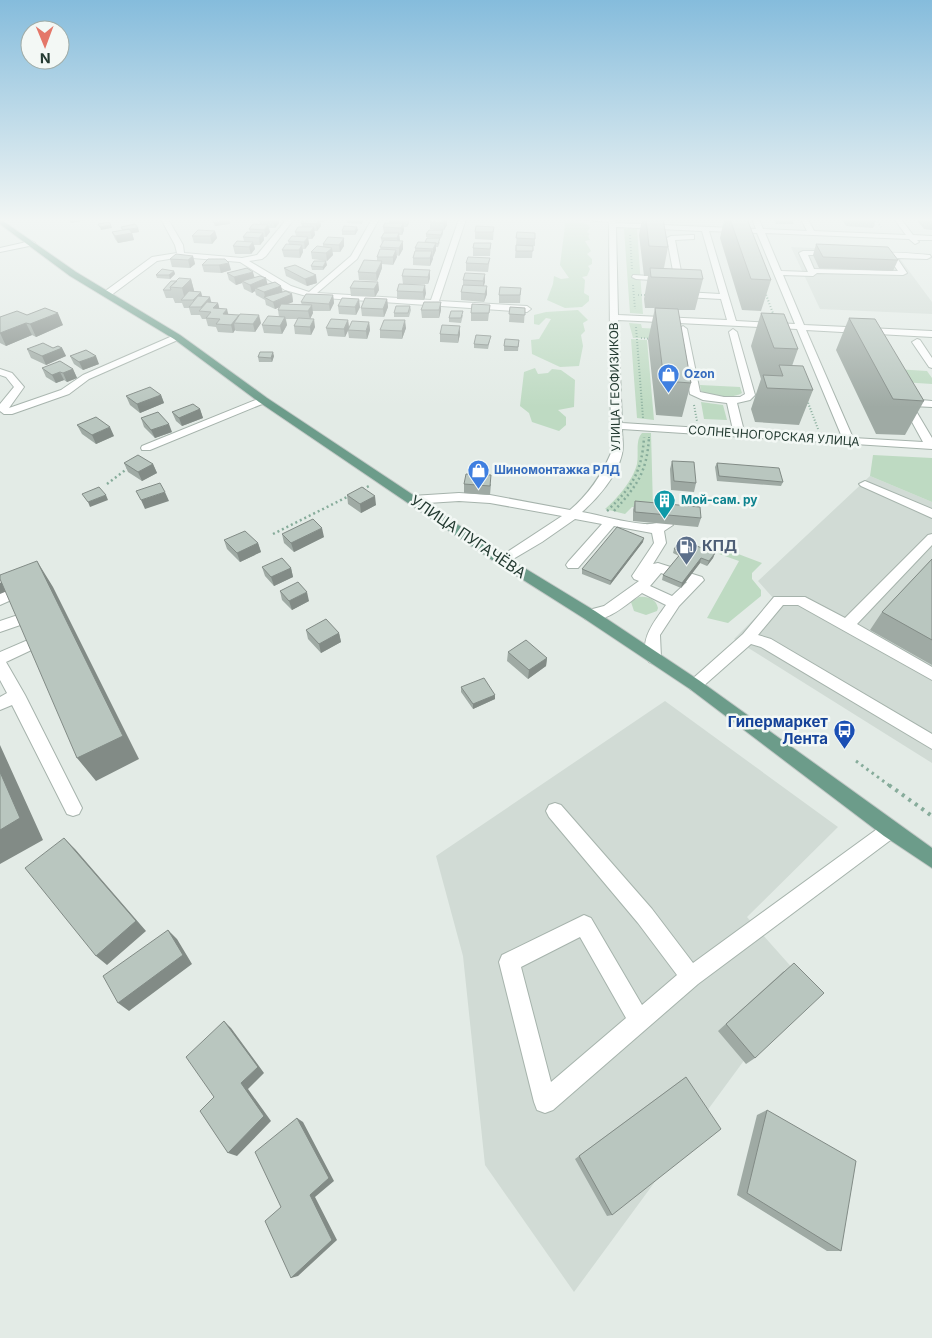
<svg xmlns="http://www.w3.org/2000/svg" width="932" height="1338" viewBox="0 0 932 1338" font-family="Inter,sans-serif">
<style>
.built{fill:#d1dbd5}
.green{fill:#bedac2}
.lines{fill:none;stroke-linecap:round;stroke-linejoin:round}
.minor-casing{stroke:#a6b3ac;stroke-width:2}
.major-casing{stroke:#c2c8c6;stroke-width:2}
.path-far3{stroke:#87ac9b;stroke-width:2;stroke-dasharray:1 2;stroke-linecap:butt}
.path-far2{stroke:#87ac9b;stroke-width:2.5;stroke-dasharray:2 3;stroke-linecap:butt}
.path-far1{stroke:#87ac9b;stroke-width:3;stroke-dasharray:2.5 4;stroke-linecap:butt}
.path{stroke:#87ac9b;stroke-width:4;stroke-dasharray:3 5;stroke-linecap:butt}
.minor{fill:#fff;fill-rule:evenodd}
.major{fill:#6c9c8a;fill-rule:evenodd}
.wall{fill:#9faaa4}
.shaded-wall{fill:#828b86}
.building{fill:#b9c6bf;stroke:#828b86}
.labels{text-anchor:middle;stroke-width:5;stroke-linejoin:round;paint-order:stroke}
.far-shop-label{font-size:12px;font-weight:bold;fill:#366cbe;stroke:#f3f8f5;text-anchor:start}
.far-street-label{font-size:12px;fill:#243b32;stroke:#f3f8f5}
.far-culture-label{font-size:12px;font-weight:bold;fill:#0d838f;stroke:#f3f8f5;text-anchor:start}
.street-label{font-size:15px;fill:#243b32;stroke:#f3f8f5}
.service-label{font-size:15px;font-weight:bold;fill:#4e5e75;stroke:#f3f8f5;text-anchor:start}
.transit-label{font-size:15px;font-weight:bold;fill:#164399;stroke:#f3f8f5;text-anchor:end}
</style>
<rect width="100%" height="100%" fill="#e3ebe6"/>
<path class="built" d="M791,247L895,252L932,302V314L820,309Z
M870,476L932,502V763L734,639L774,599L758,581Z
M665,701L838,827L747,917L803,980L574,1292L485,1165L463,956L436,856Z"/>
<path class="green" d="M579,220L580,223L587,224L590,228L587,232L590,234L588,236L590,240L585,241L591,251L587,254L592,259V264L588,266L590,269L587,276L582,277L585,280L584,293L589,296V301L582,307L565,308L547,300L553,284L554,276L561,279L569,278L560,265L565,226L564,221Z
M624,229H637L643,314L630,313Z
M578,310L588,320L583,323L585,331L581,335L583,346L579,366L560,367L532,354L531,340L539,339L551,319L546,318L539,325L534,324V315L546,312Z
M629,323L641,324L642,328L681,330L682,339L633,338Z
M631,339L647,340L654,420L637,418Z
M535,368L538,374L548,373L552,369L561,370L575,380L574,407L558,410L566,417V425L559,431L532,422L529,413L520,406L524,372Z
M895,369L927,371L932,378V384L902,382Z
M700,385L740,387L742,393C734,399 709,396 701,391Z
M701,402L723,405L727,420L704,419Z
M642,433H651L653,507H632L625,514L605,509C617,499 633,480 637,464C639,453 635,441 642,433Z
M873,455L932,458V502L870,476Z
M725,549L762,563L752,573V579L761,590V596L728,623L707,618L739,561L719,554Z
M639,597C648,596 656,599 658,608L657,611L646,615L634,611L631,602Z"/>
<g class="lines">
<defs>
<path id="minor" d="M161,219H168L183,245L184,253L242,258L257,255L287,219H294L266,256L262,259L249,261L291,286L309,292L351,256L372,219H379L357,259L317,293L431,300L459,219H466L439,301L527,306L531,309L527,312L310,297L285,290L240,262L181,257L157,261L110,296H104V292L152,257L177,253L175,245Z
M576,219H615L616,223L756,229L752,219H759L763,229L807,231L801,219H808L814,231L906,235L894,219H901L913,235L932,236V240H917L919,242L915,244L909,239L765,233L781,271L808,272L799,253L803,251H834L838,253L834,255H808L814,269L898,271L889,258L875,257L871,255C879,250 918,254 930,255L931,257L927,259L897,258L907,273L903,275L817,273L813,276L783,275L804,325L932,331V337L806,330L853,438L923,442L900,400L905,397L910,399L932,401V407L913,406L932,438V449L622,429C622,437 624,446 622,454C617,476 598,498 582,512C603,516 623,522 644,524C655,525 664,520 671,522L673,525L664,531L666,543L653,564L658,563L702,577L704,580L679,606L660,635L661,658L659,662L654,664L649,662C637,641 655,621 666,605L642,593C627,604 605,625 585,619L583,615L585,611L604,606L639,581L634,579L632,576L654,543L652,533L614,526L578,568H568L566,565L568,562L602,524L575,519L542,542L503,565L498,564L496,561L498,558L562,516L490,503L459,501L412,504L406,500L412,496L459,493L490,495L570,510C589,494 601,476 611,453L609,222ZM616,227L702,231L720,294L685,292L675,240L694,239V235H691L671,236L667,238L677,293L685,297L721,299L727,320L618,315ZM709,231L757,233L795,324L736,321ZM618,320L797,329L842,437L744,431L737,403L750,400L755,395L737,332L733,329L729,332L745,394L740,397H724L700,392L687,329L683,326L679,329L690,394L703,400L727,403L733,430L622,423ZM661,573L687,582L672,596L650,586Z
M31,241L35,243L34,245L0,252V248Z
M633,275L667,277L671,279L667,281L636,279L632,277Z
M177,334L181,337L180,339L89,379L69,394L12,414H4L0,411V404L14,387L6,377L0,375V369L12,373L24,387L9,408L61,390L83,375Z
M917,339L920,340L932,358V368L929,367L912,342Z
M263,397L268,400L267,402L150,450H142L141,448L142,446Z
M865,481L932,509V518L861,486L859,484Z
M932,534V545L857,624L932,667V680L798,605H783L758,635L771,639L932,734V749L761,647L751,644L700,689L695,691L690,689L687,685L690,681L743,634L774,597H805L845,618L928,535Z
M4,587L9,589L11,598L9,601L0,605V588Z
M24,613L29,614L31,618L29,622L0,632V621Z
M35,637L40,638L42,642L40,646L6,662L25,695L82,808L79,814L73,816L67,814L12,705L0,710V697L7,693L0,680V652Z
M555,803L561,805L652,909L693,963L884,824L890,822L896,824L899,830L896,836L698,984L553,1110L545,1113L537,1110L534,1102L499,962L502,955L584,915L591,918L642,1005L677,975L638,923L549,817L546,811L549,805ZM580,937L626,1018L551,1082L521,967Z"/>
<path id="major" d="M0,219L76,272L180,335L267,398L508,558L595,611L700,681L932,848V868L884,836L690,689L585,619L498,564L259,402L174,339L70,276L0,224Z"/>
</defs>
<use href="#minor" class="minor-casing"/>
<use href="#major" class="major-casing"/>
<path class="path-far3" d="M876,219L881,227
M630,235L632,269
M633,285L635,309
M765,292L774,316
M638,295H648
M636,327L643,418
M641,338L652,339
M807,400L818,429
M694,405L697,421
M649,438V436"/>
<path class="path-far2" d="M107,484L128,468
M607,511C632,487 642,472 644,437
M614,511C637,486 647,472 649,437
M273,534L371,485"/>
<path class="path-far1" d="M856,761L890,786"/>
<path class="path" d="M889,785L932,816"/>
<use href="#minor" class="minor"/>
<use href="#major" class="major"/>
</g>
<path class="wall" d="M259,219H283V220H278L279,223L275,228H269L270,232L266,237H264V240L260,245H254L255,249L251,254H235L233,246L244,241L243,237L250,232L249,229L260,225L259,220Z
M304,219H326L324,222H320L321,226L317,231H314L315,235L312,239H308L309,244L305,249H303V252L300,258L284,257L282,250L289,244L288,241L296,236L295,232L302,227L301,223Z
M347,219H364L362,224L347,223Z
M389,219H408L409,223L407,227H404V230L402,235H399L400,241L403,249L399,256L396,255L397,257L393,265L382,264V268L377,281L359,280L358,272L377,261V257L381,249L380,247L382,245L381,238L384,233L383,227L389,223Z
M447,219V225L444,230L430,229V222Z
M642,219H663L668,247L664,268L703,279L695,310H678L691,383L682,417L656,415L648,340L655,308H645L644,299L648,276H644L639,235Z
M700,219H747L771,280L761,311L742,310L720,238L724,220Z
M774,219H794L793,224H776Z
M841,219H877L873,228L846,226Z
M916,219H932V230L924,229Z
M121,227L138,228L139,232L132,233L134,240L118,243L115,239L112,232L122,230Z
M494,227L493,240L475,239V232Z
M358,230L355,235H342V231Z
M443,230V234L441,238L426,237V234Z
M215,231L217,238L212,244L194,243L192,236Z
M517,232L535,233V246H533L532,258H515Z
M344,238V246L340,252H332L333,255L327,261L312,259L311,252L323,247V244Z
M440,242L438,247H436V250L433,257L430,266L413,265V258L415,251V248Z
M491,243L490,256H473V248Z
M816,244L898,260L893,271L819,268L813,255Z
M193,256L195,264L190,268L172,267L170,259Z
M490,258L488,272L466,271V263Z
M208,259L231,270L221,273L204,272L202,265Z
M327,265L323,270H312L311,266Z
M284,268L317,283L307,286L286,276Z
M430,270V278L428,284H403L402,276Z
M174,271L175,274L170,279L157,278L156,275Z
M227,273L254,277L282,292L292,294L293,302L287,304L302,305L301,302L333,295L334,303L330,311H312L313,313L310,319L315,327L311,335L295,334L294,326L298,319H286L287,325L282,334L264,333L262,325L279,317L278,310L280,307L275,309L266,305L265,300L256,295L255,291L252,293L244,289L242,283L236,285L229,280Z
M465,273L485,282L483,286H487V294L484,302L461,300V292L463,287V280Z
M191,279L194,291L201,292L202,297L212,303H218L219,309L228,314L239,316L261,323L255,332L236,331L235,330L233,333L218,332L216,327L208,326L206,319H202L200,315H191L189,308H184L182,303H175L173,298H166L163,290L177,281Z
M378,282L379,290L375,297L351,296L350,288Z
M399,284L426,293L424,300L397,299V291Z
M521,288L520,303H499V295Z
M387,299L388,307L384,317L362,316L361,308Z
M441,302V310L439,318H422L421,310Z
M490,305L488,321H471V313Z
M338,306L360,307L356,315L339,314Z
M410,306L411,310L409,317H394V313Z
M510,307L525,308L524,323L509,322Z
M761,313L798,349L792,366L813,390L799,425L755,422L751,409L761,379L751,346Z
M27,315L63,325L36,337L32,335L6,346L0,343V317Z
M463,315L461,323L449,322V318Z
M849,318L924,401L905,435L876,434L836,350Z
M348,320L349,327L369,322L370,330L367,339L349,338L348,331L345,337L328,336L326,328Z
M406,328L402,339L380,338V330Z
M440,334H460L458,343L440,342Z
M490,340L488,349L474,348V344Z
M519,340L518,351H504V346Z
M53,348H62L66,356L46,365L31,358L27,349Z
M70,356L99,364L83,370L74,364Z
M274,356L272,362H259L258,357Z
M42,368L73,369L77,378L67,382L64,380L56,383L46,377Z
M161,395L164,403L140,413L130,405L126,396Z
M200,409L203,418L182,426L176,421L172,412Z
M141,418L172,432L155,438L144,427Z
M77,425L114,436L96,444L82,434Z
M672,461L696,483L694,492L671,490L670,469Z
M124,463L153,464L157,473L142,481L128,472Z
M717,463L783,482L781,486L717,481L715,467Z
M464,484H491L490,495L464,493Z
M347,495L376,505L361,513L348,504Z
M635,501L701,518L698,527L633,521V510Z
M282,534L324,537L294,552L284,543Z
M224,540L258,543L261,552L240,562L227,549Z
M643,542L610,585L582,574V569Z
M674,549L715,553L713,558L707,566L700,563L681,588L662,580L663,575L679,556L673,553Z
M932,559V665L870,630L882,612Z
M262,567L291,568L293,577L274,586L265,576Z
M280,591L309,601L292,610L282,600Z
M306,630L339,633L341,642L321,653L308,639Z
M508,652L547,658L546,666L528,679L507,661Z
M461,687L495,695V699L473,709L461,692Z
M784,971L755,1058L746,1064L718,1031Z
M686,1077L612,1215L607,1216L575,1159Z
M767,1110L841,1251H827L737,1195L757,1115Z"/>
<path class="shaded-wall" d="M69,219H88V220L71,223Z
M126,219H136L126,221Z
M275,219H278L279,223L275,228L274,221Z
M320,219L321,226L317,231L316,224Z
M407,219H408L409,223L407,227Z
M446,219H447V225L444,230V223Z
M229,220L230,224L215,226L214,223Z
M403,223L404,230L402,235L401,228Z
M111,225L112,228L101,230L100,227Z
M268,225L270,232L266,237L264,230Z
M314,227L315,235L312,239L310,232Z
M357,227L358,230L355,235V231Z
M138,228L139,232L125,234L124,231Z
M215,231L217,238L212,244L210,236Z
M132,233L134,240L118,243L115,236Z
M263,233L264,240L260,245L259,238Z
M399,233L400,241L398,245L397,238Z
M308,237L309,244L305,249L304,242Z
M344,238V246L340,252L339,245Z
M403,241V249L399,256V248Z
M253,242L255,249L251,254L249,247Z
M436,243V250L433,257V249Z
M302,245L303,252L300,258L299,250Z
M332,248L333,255L327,261L326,253Z
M396,250L397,257L393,265V257Z
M432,251L433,259L430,266V258Z
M193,256L195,264L190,268L188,260Z
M326,261L327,265L323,270V267Z
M382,261V268L377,281L376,273Z
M229,263L231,270L221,273L219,265Z
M430,270V278L428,284V277Z
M174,271L175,274L170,279L169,275Z
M253,272L255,279L242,281V283L236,285L234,277Z
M485,274V282L483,289V281Z
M316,275L317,283L307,286L305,279Z
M266,278L268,286L255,288V291L252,293L250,285Z
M191,279L195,294L185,300L182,288Z
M378,282L379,290L375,297L374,289Z
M425,285L426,293L424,300L423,292Z
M281,286L283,293L265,297L264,292Z
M487,286V294L484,302L485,294Z
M201,292L203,300L195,307L193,300Z
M292,294L293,302L275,309L273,302Z
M333,295L334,303L330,311L329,304Z
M210,297L212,305L202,311L201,307Z
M359,299L360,307L356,315L355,307Z
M387,299L388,307L384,317L383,309Z
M441,302V310L439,318V310Z
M218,303L220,311L213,308Z
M312,305L313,313L310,319L308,311Z
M227,309L229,317L223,314Z
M58,313L63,325L36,337L30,324Z
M239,315L240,323H234L235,330L233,333L231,325Z
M259,315L261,323L255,332L253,324Z
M285,317L287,325L282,334L280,326Z
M314,319L315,327L311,335L310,327Z
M348,320L349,328L345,337L344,329Z
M405,320L406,328L402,339V331Z
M369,322L370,330L367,339L366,331Z
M26,323L32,335L6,346L0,333Z
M460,326V334L458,343V335Z
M62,348L66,356L46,365L42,356Z
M273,352L274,356L272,362L271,358Z
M96,356L99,364L83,370L79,362Z
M73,369L77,378L67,382L63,373Z
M60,372L64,380L56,383L52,375Z
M161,395L164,403L140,413L137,404Z
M200,409L203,418L182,426L179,418Z
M169,424L172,432L155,438L151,430Z
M110,427L114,436L96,444L92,435Z
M153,464L157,473L142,481L138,472Z
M165,492L169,501L145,509L141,500Z
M106,495L108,500L90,507L88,502Z
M375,496L376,505L361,513L360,504Z
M322,528L324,537L294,552L291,543Z
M644,538L643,542L610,585L611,581Z
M258,543L261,552L240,562L237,553Z
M715,553L713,558L707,566L709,561Z
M701,558L700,563L681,588L682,583Z
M37,561L53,587L139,759L96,781L77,758Z
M291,568L293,577L274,586L271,577Z
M5,580L12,589L0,594V583Z
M307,592L309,601L292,610L289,601Z
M339,633L341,642L321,653L319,644Z
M547,658L546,666L528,679L529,670Z
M495,695V699L473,709V704Z
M0,745L43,840L0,864Z
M64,838L75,849L146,931L107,965L96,956Z
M168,930L177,939L192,964L129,1011L118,1003Z
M224,1021L231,1028L264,1073L248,1089L271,1121L237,1156L228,1153L241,1083Z
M297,1118L303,1122L334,1181L315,1197L337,1240L298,1276L291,1278L310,1195Z"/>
<path class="building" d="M212,219H229V220L214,223Z
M259,219H275L274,221L259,220Z
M304,219H320L316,224L301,223Z
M389,219H407L406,220Z
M432,219H446L444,223L430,222Z
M646,219H663L668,247L649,246Z
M730,219H747L771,280L751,279Z
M109,222L111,225L100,227L98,224Z
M385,223H403L401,228L383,227Z
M135,224L138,228L123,230L121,227Z
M253,224L268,225L264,230L249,229Z
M344,226L357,227L355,231H342Z
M476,226L494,227L493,232H475Z
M298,227H314L310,232H295Z
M129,229L132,233L115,236L112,232Z
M198,230L215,231L210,236H192Z
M429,230H443L441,235L426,234Z
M247,232L263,233L259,238L243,237Z
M517,232L535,233V239L516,238Z
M384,233H399L397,238H381Z
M292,236L308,237L304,242L288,241Z
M328,237L344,238L339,245L323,244Z
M427,238H440L438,244L436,243L425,242Z
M384,240L403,241L399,248L380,247Z
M237,241L253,242L249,247L233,246Z
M418,242L436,243L433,249L415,248Z
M474,243H491L490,249L473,248Z
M286,244L302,245L299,250H282Z
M816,244L888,247L898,260L823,257Z
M516,245L533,246V251H516Z
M317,246L332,248L326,253L311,252Z
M380,249L396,250L393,257H377Z
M415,251H432L430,258H413Z
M176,254L193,256L188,260L170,259Z
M468,257L490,258L488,264L466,263Z
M208,259H225L229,263L219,265H202Z
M364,260L382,261L376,273L358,272Z
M314,261H326L323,267L311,266Z
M295,265L316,275L305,279L284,268Z
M247,268L253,272L234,277L227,273Z
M650,268L701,270L703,279L651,277Z
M162,269L174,271L169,275H156Z
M404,269L430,270L428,277L402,276Z
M465,273L485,274L483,281L463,280Z
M260,276L266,278L250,285L242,281Z
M179,278L191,279L182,288L170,287Z
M171,281H177L170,287L171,290H163Z
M354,281L378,282L374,289L350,288Z
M275,282L281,286L264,292L255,288Z
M399,284L425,285L423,292L397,291Z
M463,285L487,286L485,294L461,292Z
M500,287L521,288L520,295H499Z
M189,291L201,292L193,300H181Z
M286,291L292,294L273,302L264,297Z
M306,294L333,295L329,304L301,302Z
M198,296L210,297L201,307H189Z
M342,298L359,299L355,307L338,306Z
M365,298L387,299L383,309L361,308Z
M207,302L218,303L213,308L227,309L223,314L239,315L231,325L216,324L220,319L206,318L211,312L199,311Z
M424,302H441L439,310H421Z
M281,304L312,305L308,311L278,310Z
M472,304L490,305L489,313H471Z
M396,306H410L408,313H394Z
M510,307L525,308V315L509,314Z
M45,308L58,313L30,324L26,323L0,333V317L17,311L27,315Z
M655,308L678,309L691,383L664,381Z
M451,311H463L461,318H449Z
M761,313L784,314L798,349L774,348Z
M240,314L259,315L253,324L234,323Z
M268,316L285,317L280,326L262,325Z
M298,318L314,319L310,327L294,326Z
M849,318L875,319L924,401L893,399Z
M331,319L348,320L344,329L326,328Z
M384,320H405L402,331L380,330Z
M352,321L369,322L366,331L348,330Z
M442,325L460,326L458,335L440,334Z
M476,335L491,336L488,345L474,344Z
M505,339L519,340L518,347L504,346Z
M43,343L53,348L58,346L62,348L42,356L27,349Z
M86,350L96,356L79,362L70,356Z
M260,352H273L271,358L258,357Z
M60,361L73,369L63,373L60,372L52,375L42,368Z
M779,365L803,366L813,390L767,388L763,375L783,376Z
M150,387L161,395L137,404L126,396Z
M193,404L200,409L179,418L172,412Z
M158,412L169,424L151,430L141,418Z
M96,417L110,427L92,435L77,425Z
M138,455L153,464L138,472L124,463Z
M672,461L694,462L696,483L674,481Z
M717,463L779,468L783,482L719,476Z
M466,474L491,475L490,486L464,484Z
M160,483L165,492L141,500L136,491Z
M99,487L106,495L88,502L82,494Z
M362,487L375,496L360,504L347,495Z
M635,501L700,507L701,518L635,512Z
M313,519L322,528L291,543L282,534Z
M617,527L644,538L611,581L582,569Z
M245,531L258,543L237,553L224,540Z
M681,540L715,553L709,561L701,558L682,583L663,575L682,552L674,549Z
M282,558L291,568L271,577L262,567Z
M932,559V640L882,612Z
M37,561L123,736L77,758L0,579V575Z
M298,582L307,592L289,601L280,591Z
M326,619L339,633L319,644L306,630Z
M526,640L547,658L529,670L508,652Z
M484,678L495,695L473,704L461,687Z
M0,772L20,818L0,830Z
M64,838L136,921L96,956L25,868Z
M168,930L183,955L118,1003L103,976Z
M794,963L824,993L755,1058L726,1024Z
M224,1021L258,1067L241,1083L264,1116L228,1153L200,1111L214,1097L186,1057Z
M686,1077L721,1129L612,1215L579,1156Z
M767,1110L856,1161L841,1251L747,1193Z
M297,1118L329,1178L310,1195L332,1240L291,1278L265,1221L281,1207L255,1152Z"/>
<linearGradient id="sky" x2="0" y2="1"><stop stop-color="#85bcdc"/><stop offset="0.54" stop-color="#f2f6f4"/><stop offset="1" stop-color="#f2f6f4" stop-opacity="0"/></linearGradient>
<rect width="932" height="407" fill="url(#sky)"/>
<defs>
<symbol id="shop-pin" viewBox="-11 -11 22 30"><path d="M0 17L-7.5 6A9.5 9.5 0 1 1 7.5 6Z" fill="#3f7fe0" stroke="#f3f8f5"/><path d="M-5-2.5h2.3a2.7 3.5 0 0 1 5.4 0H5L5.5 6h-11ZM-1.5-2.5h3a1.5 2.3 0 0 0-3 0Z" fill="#fff"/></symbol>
<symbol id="building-pin" viewBox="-11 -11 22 30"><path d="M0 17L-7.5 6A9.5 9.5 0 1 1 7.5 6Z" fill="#0f9aa8" stroke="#f3f8f5"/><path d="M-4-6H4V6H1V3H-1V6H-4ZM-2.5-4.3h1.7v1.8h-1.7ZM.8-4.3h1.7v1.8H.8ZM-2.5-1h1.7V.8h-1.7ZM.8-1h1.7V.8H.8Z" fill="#fff"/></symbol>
<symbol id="fuel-pin" viewBox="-11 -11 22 30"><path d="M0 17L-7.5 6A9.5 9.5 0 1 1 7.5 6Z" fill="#5c6f8a" stroke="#f3f8f5"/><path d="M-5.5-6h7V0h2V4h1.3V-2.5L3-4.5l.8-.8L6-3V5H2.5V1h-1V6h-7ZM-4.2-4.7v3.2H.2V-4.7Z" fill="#fff"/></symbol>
<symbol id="bus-pin" viewBox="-11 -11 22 30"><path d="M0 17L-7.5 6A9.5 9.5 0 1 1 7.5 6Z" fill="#1a4fb4" stroke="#f3f8f5"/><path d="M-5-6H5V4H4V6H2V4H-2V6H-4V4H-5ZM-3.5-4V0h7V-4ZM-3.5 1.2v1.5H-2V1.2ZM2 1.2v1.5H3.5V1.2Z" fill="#fff"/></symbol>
</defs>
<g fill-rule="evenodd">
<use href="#shop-pin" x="656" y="362" width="25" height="34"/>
<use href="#shop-pin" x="466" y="458" width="25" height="34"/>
<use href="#building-pin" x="652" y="488" width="25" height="34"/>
<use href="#fuel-pin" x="674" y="534" width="25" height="34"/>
<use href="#bus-pin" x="832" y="718" width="25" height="34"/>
</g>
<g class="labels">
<g class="far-shop-label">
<text x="684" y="378">Ozon</text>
<text x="494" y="474">Шиномонтажка РЛД</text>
</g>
<g class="far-street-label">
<text transform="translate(615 387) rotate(-91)" y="4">УЛИЦА ГЕОФИЗИКОВ</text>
<text transform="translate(774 436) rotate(4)" y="4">СОЛНЕЧНОГОРСКАЯ УЛИЦА</text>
</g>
<g class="far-culture-label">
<text x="681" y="504">Мой-сам. ру</text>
</g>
<g class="street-label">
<text transform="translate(468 537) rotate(34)" y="5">УЛИЦА ПУГАЧЁВА</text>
</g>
<g class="service-label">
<text x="702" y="551">КПД</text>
</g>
<g class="transit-label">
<text x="828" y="727">Гипермаркет<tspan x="828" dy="17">Лента</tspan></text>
</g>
</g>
<g transform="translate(45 45) rotate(179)"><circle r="24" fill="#f3f8f5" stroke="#a0aca7"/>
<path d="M0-4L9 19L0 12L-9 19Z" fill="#e47769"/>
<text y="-8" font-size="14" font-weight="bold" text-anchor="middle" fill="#243b32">N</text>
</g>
</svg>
